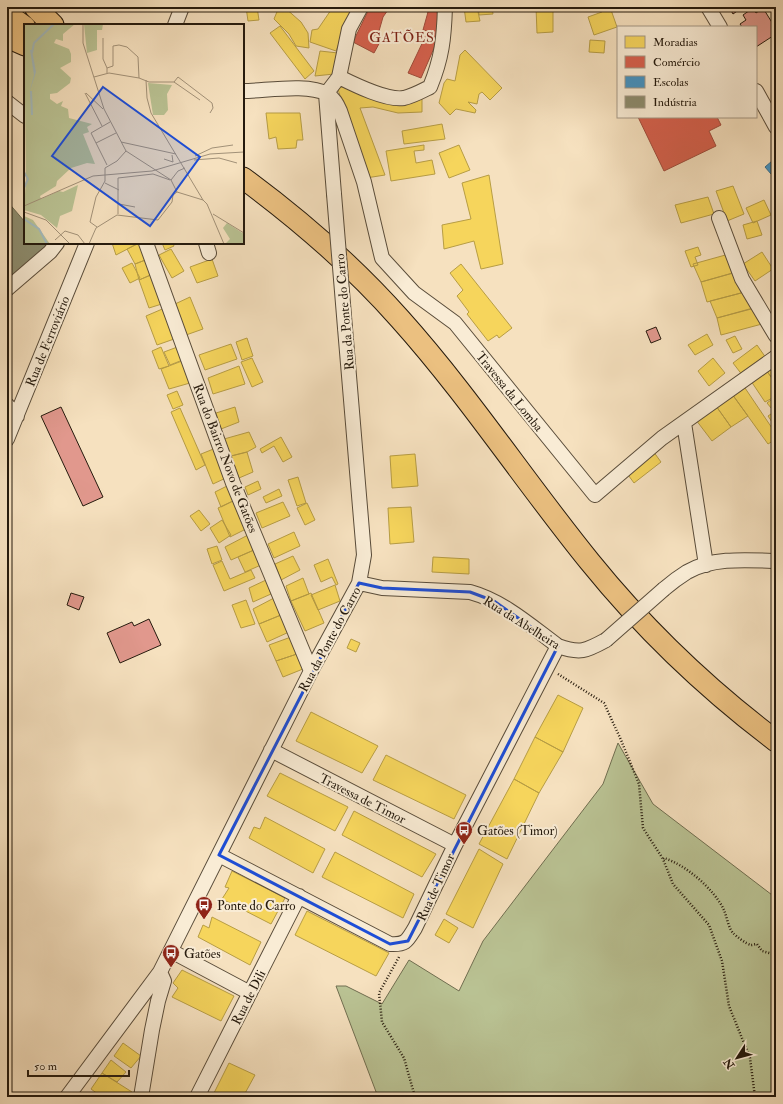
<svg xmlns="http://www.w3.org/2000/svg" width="783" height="1104" viewBox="0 0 783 1104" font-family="'IM FELL Double Pica',serif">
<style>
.green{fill:#bac394;stroke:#706e50}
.homes{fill:#f6d55c;stroke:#b79d44}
.shops{fill:#d6604d;stroke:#a14b3a}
.schools{fill:#4393c3;stroke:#3a6f8c}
.industry{fill:#8c8c6e;stroke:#6d6a51}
.building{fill:#e1988d;stroke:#251a0d}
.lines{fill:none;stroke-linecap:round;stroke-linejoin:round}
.minor-casing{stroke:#594c3a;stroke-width:16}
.highway-casing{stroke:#251a0d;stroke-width:23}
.path{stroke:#251a0d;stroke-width:2.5;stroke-dasharray:1 2;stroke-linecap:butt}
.minor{stroke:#f9ecd5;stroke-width:14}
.highway{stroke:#ebc080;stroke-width:21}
.minor-bridge-casing{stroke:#594c3a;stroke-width:16;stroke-linecap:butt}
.minor-bridge{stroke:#f9ecd5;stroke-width:14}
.marked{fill:none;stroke:#1d4ed8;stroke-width:3;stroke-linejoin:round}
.labels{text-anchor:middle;stroke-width:4;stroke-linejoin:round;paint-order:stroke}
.street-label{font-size:13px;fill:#251a0d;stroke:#f9ecd5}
.poi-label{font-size:13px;fill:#251a0d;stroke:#f9ecd5;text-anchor:start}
.neighbourhood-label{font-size:14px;letter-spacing:1px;fill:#7a1f14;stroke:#f9ecd5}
.inset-river{fill:none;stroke:#a3babe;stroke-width:2}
.inset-road{fill:none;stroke:#a29178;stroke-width:1}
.view{fill:#1d4ed8;fill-opacity:0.15;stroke:#1d4ed8;stroke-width:2}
.inset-edge{fill:none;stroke:#251a0d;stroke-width:2}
</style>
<rect width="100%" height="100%" fill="#f6e1bf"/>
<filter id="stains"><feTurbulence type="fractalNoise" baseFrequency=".005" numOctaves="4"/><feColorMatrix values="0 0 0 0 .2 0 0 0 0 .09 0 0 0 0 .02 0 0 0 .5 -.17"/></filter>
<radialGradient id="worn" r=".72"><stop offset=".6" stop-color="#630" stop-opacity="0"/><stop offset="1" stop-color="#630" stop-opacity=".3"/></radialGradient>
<path class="green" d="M618,743L653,804L776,898V1097H378L336,986H346L382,1004L409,960L459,991L483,941L603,784Z"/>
<path class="homes" d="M246,7H257L259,20L248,21Z
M279,7H284L301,22L308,33L309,48L296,46L289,34L274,19Z
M333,7H353L336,51L310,42L312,30L318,29Z
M464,7H477L480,21L466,22Z
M478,7H492L493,14L479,15Z
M536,7H553V32L537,33Z
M600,7H610L617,27L594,35L588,17L602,12Z
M280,26L314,71L305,79L270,33Z
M590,40L605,41L604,53L589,52Z
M465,50L502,88L490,100L482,92L479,94L477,104L468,102L476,110L475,113L456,109L450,115L439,103L444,83L447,79L455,81L460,55Z
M320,51L338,53L334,74L315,76Z
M337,86L401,101L422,95V112L398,113L373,107L360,108L385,175L366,178Z
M266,113H300L303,140H297L296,148L278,149L276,137L269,139Z
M442,124L445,139L404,144L402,131Z
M424,145V150L414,151L416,163L432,160L435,174L391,181L386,151Z
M459,145L470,170L449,178L439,153Z
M489,175L503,264L481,269L474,241L444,249L442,225L471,219L462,183Z
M733,186L744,214L727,221L716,191Z
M708,197L714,214L681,223L675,205Z
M764,200L771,215L753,223L746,208Z
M757,221L762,235L747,239L743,225Z
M112,243H139L116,255Z
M139,243L148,259L135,264L127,249Z
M162,243H173L174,246L165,250Z
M698,247L701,255L695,257L698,265L691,267L685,251Z
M171,249L184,271L172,278L159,255Z
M762,252L773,269L755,281L743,264Z
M729,254L736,272L701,282L693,264Z
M148,259L153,274L139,280L135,264Z
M212,259L218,276L197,283L190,267Z
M132,263L140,278L130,283L122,268Z
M461,264L512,328L499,338L497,335L488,341L467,314L469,312L457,296L463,290L450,273Z
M737,272L741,293L707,302L701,282Z
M153,274L165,303L149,308L139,280Z
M749,291L753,308L717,318L710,301Z
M190,297L203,329L186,335L175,304Z
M167,307L177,338L157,345L146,316Z
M755,308L762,324L721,335L717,318Z
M707,334L713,345L695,355L688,345Z
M735,336L742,349L733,353L726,340Z
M247,338L253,356L242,360L236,342Z
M231,344L237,359L205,370L199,355Z
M757,345L766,358L743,376L733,363Z
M180,346L185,359L170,365L164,352Z
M161,347L169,366L159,369L152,351Z
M252,358L263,382L252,387L241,362Z
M713,358L725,373L709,386L698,371Z
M182,361L190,383L169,389L161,369Z
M774,364L776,367V383L766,370Z
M239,366L245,384L213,394L208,378Z
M766,370L776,384V396L765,402L751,381Z
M743,385L776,434V439L768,444L732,394Z
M177,391L183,405L173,409L167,395Z
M732,394L748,416L731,427L716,406Z
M776,396V414L767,403Z
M716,406L731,427L712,441L696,420Z
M235,407L239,422L221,429L216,413Z
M180,408L205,465L196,470L171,412Z
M774,412L776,415V428L768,416Z
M249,432L256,447L247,452L231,456L224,439Z
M281,437L292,457L283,462L274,446L262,453L260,449Z
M216,448L228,477L213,484L201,454Z
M653,451L661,462L634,483L626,472Z
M247,452L253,472L239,478L231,456Z
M415,454L418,486L392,488L390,456Z
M298,477L306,503L297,506L288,480Z
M258,481L261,489L248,495L245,487Z
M229,485L235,500L221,507L215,492Z
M279,489L282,496L266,503L263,497Z
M235,500L246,529L230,537L218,508Z
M283,502L290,516L262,528L256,513Z
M307,503L315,520L305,525L297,508Z
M411,507L414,542L390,544L388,508Z
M199,510L210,524L201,531L190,516Z
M222,520L231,535L219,543L210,528Z
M294,532L300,546L274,558L268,544Z
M248,535L254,550L231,560L225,547Z
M217,546L222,560L212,564L207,549Z
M254,550L261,565L245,572L238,557Z
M293,556L300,570L281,580L275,564Z
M433,557L469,559V574L432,572Z
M328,559L338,584L336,585L332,577L321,582L314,565Z
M222,561L230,579L251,570L255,578L224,591L213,565Z
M303,578L309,594L291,601L286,586Z
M266,580L271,594L253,602L249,588Z
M335,585L340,601L318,610L311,595Z
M311,593L324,623L305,631L291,601Z
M274,598L281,615L259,624L253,609Z
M246,600L255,624L241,628L232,605Z
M281,615L289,632L267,642L259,624Z
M291,637L297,654L276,661L269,645Z
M351,639L360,643L356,652L347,648Z
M297,654L303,669L283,677L276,661Z
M558,695L583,708L563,752L535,737Z
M311,712L378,746L362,773L296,741Z
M535,737L563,752L539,793L514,779Z
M386,755L466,795L454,819L373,780Z
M280,773L348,807L335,831L267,796Z
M514,779L539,793L507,859L479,844Z
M354,811L436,854L422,877L342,835Z
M265,817L325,849L313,873L249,838L254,827L260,829Z
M479,849L503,864L473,928L446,914Z
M335,852L414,894L403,918L322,877Z
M232,871L285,898L271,924L222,899L229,888L225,887Z
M307,911L389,953L376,976L295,935Z
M212,917L261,942L250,965L198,937L203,925L209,928Z
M444,919L458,928L449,943L435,935Z
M182,970L234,996L221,1021L172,997L178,988L173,983Z
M123,1043L141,1056L131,1068L114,1056Z
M111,1060L126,1072L117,1082L102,1073Z
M229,1063L255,1075L243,1097H212Z
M102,1073L132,1092L128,1097H102L91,1089Z"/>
<path class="shops" d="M370,7H390L383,17L377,38L381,40L374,53L353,42Z
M411,7H436L441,32L421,78L408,73L428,31L423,30L428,12Z
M638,117H717L721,125L709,131L716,146L664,171Z"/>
<path class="schools" d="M772,161L776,166V170L771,174L765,167Z"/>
<path class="industry" d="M7,201L25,222V243H43L47,247L7,282Z"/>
<path class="building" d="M729,7H743L733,14Z
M753,8L756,13L763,8L776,29V34L756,47V27H742L740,24L746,20L743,15Z
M656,327L661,339L651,343L646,331Z
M61,407L103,497L83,506L41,416Z
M71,593L84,597L79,610L67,605Z
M149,619L161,645L120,663L107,633L132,622L134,626Z"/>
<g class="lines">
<defs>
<path id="minor" d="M708,7L720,27
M175,25L182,7
M339,77C355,85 387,101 404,98C413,96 422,91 430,87C442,58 444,38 445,7
M243,91C265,91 308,83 327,94C334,98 337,104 340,111L364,182L382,258L414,293L455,323L595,495L662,438L776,357
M756,91L776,127
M7,102L25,116
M334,194L326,94L339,77L349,29L361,7
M719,218L742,279L776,336
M146,243L233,483L311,671
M206,243L209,253
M7,289L50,252L57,243
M7,405L17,416
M684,423L706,565
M7,439L87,243
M359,583L382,588L470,592C503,601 531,626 558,646C580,654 586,651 606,640
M664,589C671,583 679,577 687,572C713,557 747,560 776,561
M271,750L455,845
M219,855L390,944C406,945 407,941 415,928L455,845L558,646
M171,951L250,993
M67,1097L160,972L311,671L359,583L364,555L345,328
M141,1097L152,1030L158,1001L164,981L160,972
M197,1097L299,896"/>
<path id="highway" d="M35,7L53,25
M7,14L25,27
M7,37L25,45
M243,178C300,220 353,266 400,319C469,396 525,482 590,562C645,630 707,689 776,741"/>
</defs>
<use href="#minor" class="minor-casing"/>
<use href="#highway" class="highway-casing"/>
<path class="path" d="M558,674L604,703L621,740L639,784L643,828L663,859
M399,957L379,993L382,1022L404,1058L415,1097
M755,1097L750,1058L729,1006L722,961L709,925L673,884L663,859L664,858C686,865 714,889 724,910C727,917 728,927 733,933C736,936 746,944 751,945C753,945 755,944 757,944L762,951L776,955"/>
<use href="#minor" class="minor"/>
<use href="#highway" class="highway"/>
<defs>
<path id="minor-bridge" d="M334,194L345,328
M606,640L664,589"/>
</defs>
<use href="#minor-bridge" class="minor-bridge-casing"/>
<use href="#minor-bridge" class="minor-bridge"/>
</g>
<path class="marked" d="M359,583L382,588L470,592L494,601L558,646L408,941L390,944L219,855Z"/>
<defs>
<symbol id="bus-pin" viewBox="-11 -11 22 30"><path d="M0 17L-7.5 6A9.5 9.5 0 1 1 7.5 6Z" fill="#8f2418" stroke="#f9ecd5"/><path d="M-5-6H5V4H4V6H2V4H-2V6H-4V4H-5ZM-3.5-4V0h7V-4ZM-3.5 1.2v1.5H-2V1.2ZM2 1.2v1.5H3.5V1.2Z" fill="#fff"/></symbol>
</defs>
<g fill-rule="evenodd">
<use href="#bus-pin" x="454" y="820" width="20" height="27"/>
<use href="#bus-pin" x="194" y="895" width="20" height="27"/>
<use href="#bus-pin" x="161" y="943" width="20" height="27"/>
</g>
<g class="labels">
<g class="street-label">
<text transform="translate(344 312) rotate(-95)" y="5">Rua da Ponte do Carro</text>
<text transform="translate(47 341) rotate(-68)" y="5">Rua de Ferroviário</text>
<text transform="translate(510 391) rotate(51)" y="5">Travessa da Lomba</text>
<text transform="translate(226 458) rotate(69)" y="5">Rua do Bairro Novo de Gatões</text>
<text transform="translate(522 622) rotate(32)" y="5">Rua da Abelheira</text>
<text transform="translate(329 639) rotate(-62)" y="5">Rua da Ponte do Carro</text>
<text transform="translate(363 798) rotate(27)" y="5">Travessa de Timor</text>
<text transform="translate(435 887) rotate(-65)" y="5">Rua de Timor</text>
<text transform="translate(248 997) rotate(-63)" y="5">Rua de Dili</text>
</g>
<g class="poi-label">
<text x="477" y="835">Gatões (Timor)</text>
<text x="217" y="910">Ponte do Carro</text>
<text x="184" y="958">Gatões</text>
</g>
<g class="neighbourhood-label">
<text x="402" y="42">GATÕES</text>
</g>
</g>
<g transform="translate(24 24)">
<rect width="220" height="220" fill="#f6e1bf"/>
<path d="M0,0H51L39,10V17L32,15L30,19L45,25L47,30V38L36,44L47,54L46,59L33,69L26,70V75L33,80L39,77L37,82L44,85L45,94L68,100L63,103L65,108L59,110L71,140L63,139L47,144L33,157L32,162L16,172L17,175L35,167L39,168L54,161L48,187L36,192L33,204L17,191L0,186L2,155ZM60,0H79L78,6H73V26L63,29ZM124,59L148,61L143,70L144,86L140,91H129ZM0,192L9,196L26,220H0ZM203,199L220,210V220H201L206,215L199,204Z" fill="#bac394"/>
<path d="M6,26H8L12,48L5,70L10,51Z" fill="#a3babe"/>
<path class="inset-river" d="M8,29L10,19L30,0M7,67L8,91M0,148L4,155L0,164M0,195L15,205L23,220"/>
<path class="inset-road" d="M59,0V19L80,85L102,127L147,156L153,168M79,14V35L83,44M83,49V44L89,42V22L95,21L103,23L114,33L115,54M70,53L85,49L115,54L125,58H150L176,76M122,56L123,74L127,89L179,176M150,58L154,53L188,79L189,84L186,89M61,69L78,102M62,69L79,85M97,118L152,130M72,119L92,109M171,132L188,124L209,121M140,135L149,138L148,131M170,136L195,134L213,139M83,141L67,109L86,98M147,156L154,147L161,144M81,159L95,166M95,180L111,183M0,182L69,152L128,147L186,130L220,128M0,188L22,196L46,220M94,190V154L129,150L146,156M189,190L220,209M73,203L66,198L72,173L81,157V144L93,137L102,127M31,216L41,207L54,211L61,220M65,220L72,204L93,191L134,196L148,178L149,171L153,168L179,176L183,180L200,220"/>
<path class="view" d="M79,63L176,133L126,202L28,132Z"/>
<rect width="220" height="220" class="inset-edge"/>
</g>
<rect width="783" height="1104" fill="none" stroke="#f6e1bf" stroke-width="24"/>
<rect x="8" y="8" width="767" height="1088" fill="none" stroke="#251a0d" stroke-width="2"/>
<rect x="12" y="12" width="759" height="1080" fill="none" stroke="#251a0d"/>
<rect x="617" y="26" width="140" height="92" fill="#f9ecd5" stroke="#a49885"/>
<rect x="625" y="36" width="20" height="12" fill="#f6d55c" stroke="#a49885"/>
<text x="653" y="46" font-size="12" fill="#251a0d">Moradias</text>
<rect x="625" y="56" width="20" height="12" fill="#d6604d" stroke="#a49885"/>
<text x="653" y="66" font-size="12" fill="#251a0d">Comércio</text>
<rect x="625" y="76" width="20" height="12" fill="#4393c3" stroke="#a49885"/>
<text x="653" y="86" font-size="12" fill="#251a0d">Escolas</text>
<rect x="625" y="96" width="20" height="12" fill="#8c8c6e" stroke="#a49885"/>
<text x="653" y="106" font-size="12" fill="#251a0d">Indústria</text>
<g transform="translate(737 1058) rotate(234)" stroke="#f9ecd5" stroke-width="3" paint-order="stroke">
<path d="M0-3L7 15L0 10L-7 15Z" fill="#251a0d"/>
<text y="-6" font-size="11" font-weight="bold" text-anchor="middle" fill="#251a0d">N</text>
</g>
<path d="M28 1070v6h101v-6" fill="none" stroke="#251a0d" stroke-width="2"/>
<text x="34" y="1070" font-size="12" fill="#251a0d" stroke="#f9ecd5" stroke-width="3" paint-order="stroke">50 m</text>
<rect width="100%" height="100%" filter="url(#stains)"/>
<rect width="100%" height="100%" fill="url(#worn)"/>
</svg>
